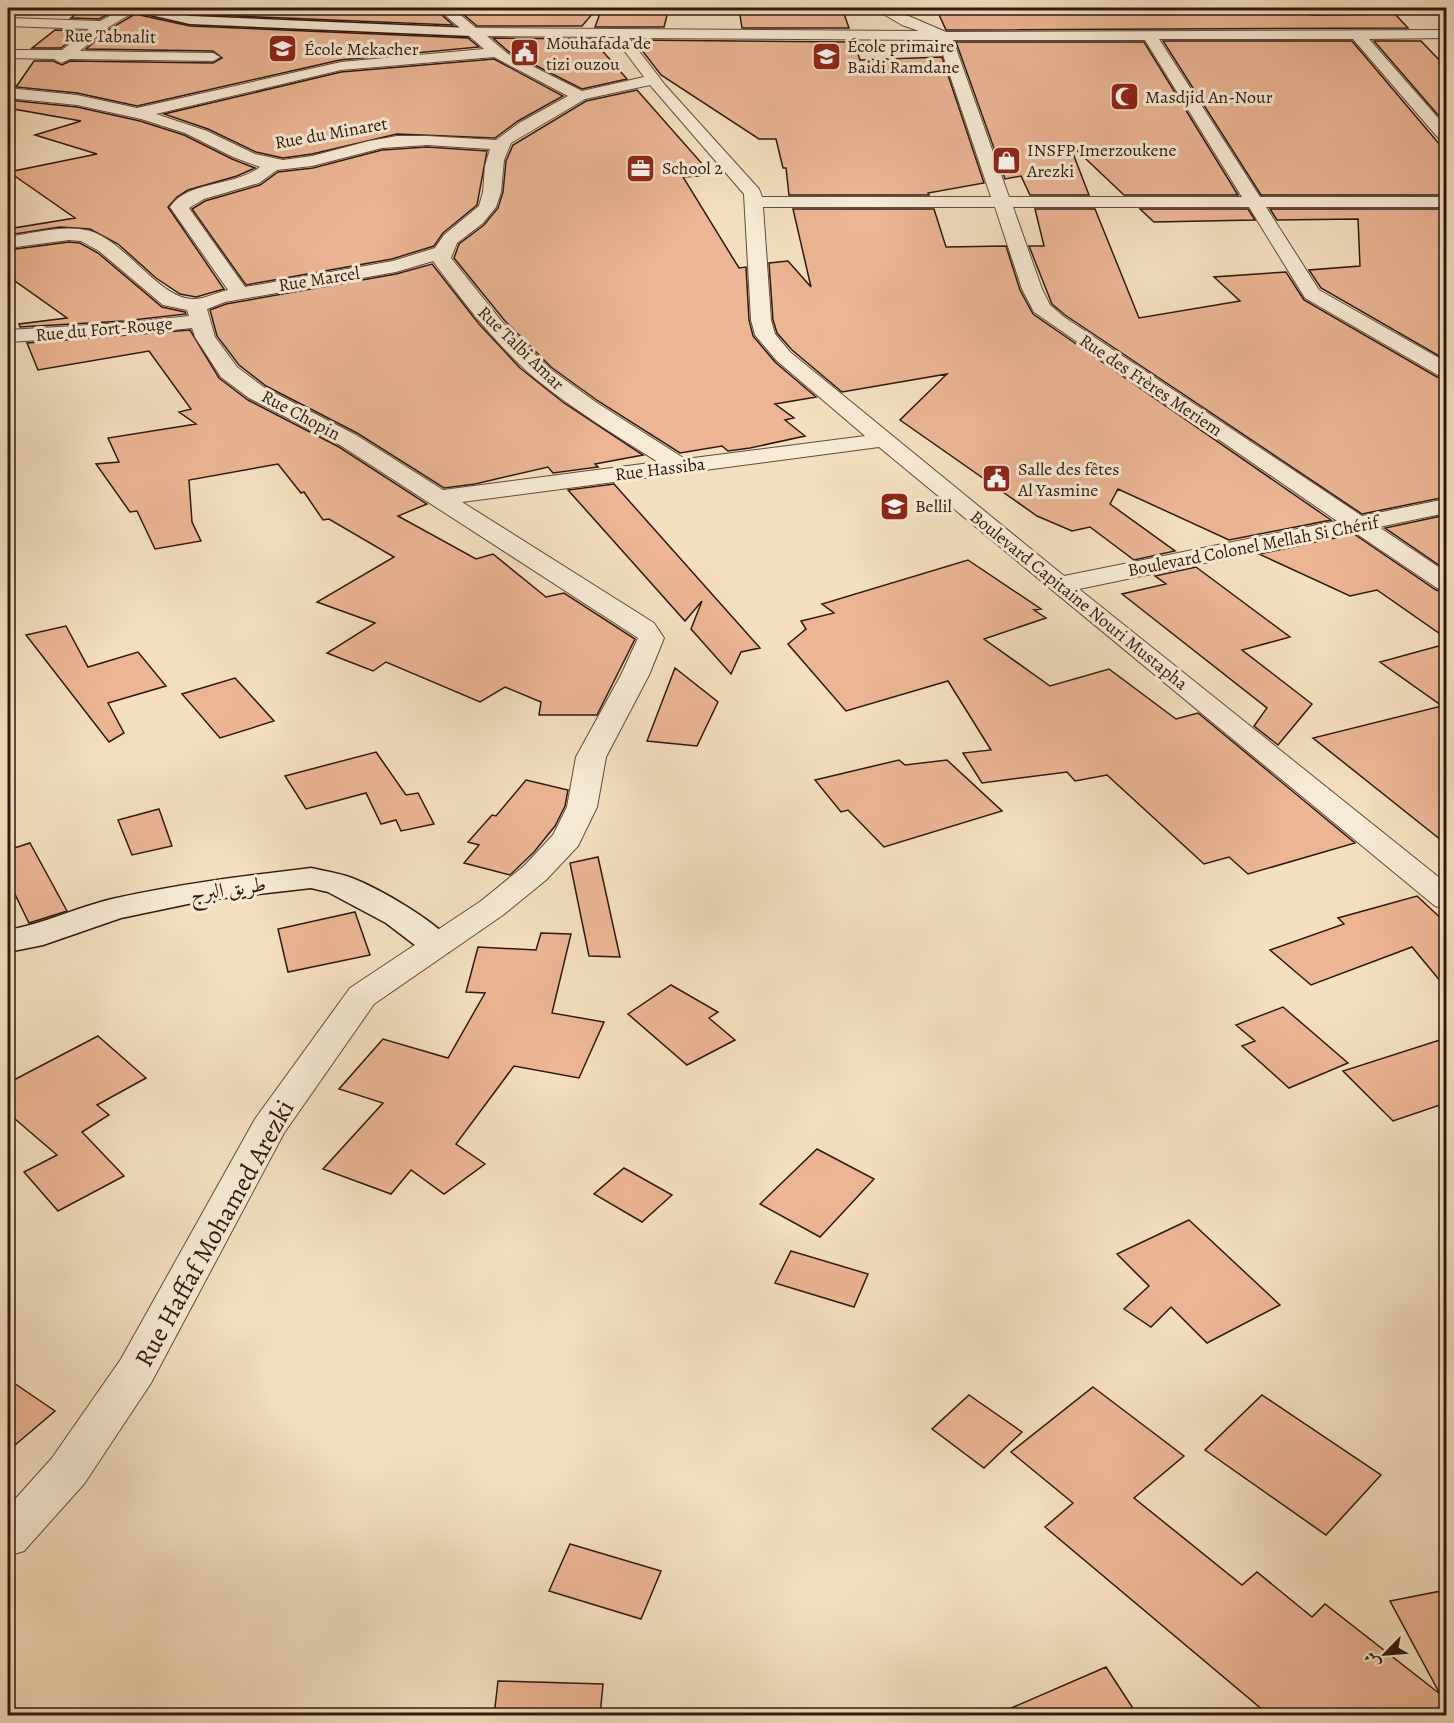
<svg xmlns="http://www.w3.org/2000/svg" width="1454" height="1723" viewBox="0 0 1454 1723" font-family="Alegreya,Amiri,serif">
<style>
.building{fill:#ecb695;stroke:#2f180e;stroke-width:1.5}
.lines{fill:none;stroke-linecap:round;stroke-linejoin:round}
.street-casing{stroke:#604a3a;stroke-width:2}
.secondary-casing{stroke:#2f180e;stroke-width:3}
.street{fill:#f8ebd5;fill-rule:evenodd}
.secondary{fill:#f8ebd5;fill-rule:evenodd}
.labels{text-anchor:middle;stroke-width:6;stroke-linejoin:round;paint-order:stroke}
.far-street-label{font-size:18px;fill:#2f180e;stroke:#f8ebd5}
.far-poi-label{font-size:18px;fill:#2f180e;stroke:#f8ebd5;text-anchor:start}
.street-label{font-size:21px;fill:#2f180e;stroke:#f8ebd5}
.near-street-label{font-size:26px;fill:#2f180e;stroke:#f8ebd5}
</style>
<rect width="100%" height="100%" fill="#f4e0bf"/>
<filter id="stains"><feTurbulence type="fractalNoise" baseFrequency=".00333" numOctaves="4"/><feColorMatrix values="0 0 0 0 .2 0 0 0 0 .09 0 0 0 0 .02 0 0 0 .5 -.17"/></filter>
<radialGradient id="worn" r=".72"><stop offset=".6" stop-color="#630" stop-opacity="0"/><stop offset="1" stop-color="#630" stop-opacity=".3"/></radialGradient>
<path class="building" d="M163,8L435,9L453,25L190,14Z
M602,8H669L664,27H595Z
M842,8L849,28H742L739,9Z
M936,8H1312L1311,15L1395,14L1408,28L946,30Z
M82,9H118L99,19L71,18Z
M457,9L594,12L582,26H477Z
M135,14L190,26L468,38L479,47L340,60L137,106L77,93L16,87L34,61H53L62,65L70,61L213,63L222,58L213,51L86,49L108,30Z
M55,30L83,31L61,48H32Z
M493,38L592,39L627,79L582,89L509,52Z
M634,40L854,42L860,60L942,57L984,183L928,193L929,195H789L786,168H783L776,139H759L661,75Z
M1163,41H1352L1446,152V195H1261Z
M1374,41H1421L1446,67V115H1438Z
M956,42H1144L1238,195H1124L1069,143L1089,195H1030L1021,176L1005,179Z
M494,59L563,96L518,121L495,138L397,134L312,154L283,158L256,152L208,129L164,114L341,72Z
M637,90L712,175L683,177L739,268L746,267L749,320L753,336L775,362L816,397L775,404L794,418L785,420L805,436L750,448L728,451L722,446L680,453L598,401L551,367L505,321L454,258L459,244L484,225L498,208L503,192L506,161L513,145L586,101Z
M8,100L77,107L140,121L184,135L232,159L255,168L237,176L188,190L177,197L168,207L224,289L196,297L180,294L156,278L118,244L90,229L60,227L8,235V229L75,218L9,172L97,154L35,135L81,121L8,108Z
M427,147L487,151L477,205L443,233L434,246L392,259L246,285L192,209L205,201L260,185L278,172L313,168L382,150Z
M793,209H934L946,247L1006,246L1020,290L1033,314L1331,520L1229,540L1118,489L1110,504L1175,551L1134,560L1090,527L1072,531L1037,516L900,420L947,374L842,392L792,350L777,333L773,320L769,263L788,261L811,287Z
M1035,209H1095L1139,318L1240,301L1214,277L1286,272L1304,300L1437,377L1446,378V497L1362,514L1065,315L1052,304L1029,246H1044Z
M1140,209H1248L1255,220L1154,222Z
M1270,209H1446V360L1321,288L1309,270L1360,266L1358,219L1277,220Z
M69,242L80,243L98,253L162,307L185,312L186,314L124,321L20,327L19,324L67,318L8,276V250Z
M432,264L479,324L520,368L564,403L643,455L595,464L598,467L553,473L548,467L475,484L444,488L357,433L266,386L239,365L217,336L210,310L226,304L396,274Z
M190,330L219,378L248,400L339,447L427,504L398,516L476,559L493,554L546,597L564,593L635,639L597,715H539L541,702L505,687L480,702L386,662L373,671L327,653L375,623L317,602L394,557L329,519L323,520L304,492L301,493L278,464L189,480L192,522L201,541L155,549L137,511L130,512L96,464L119,462L108,438L196,424L179,412L191,409L149,351L38,370L27,343Z
M614,484L760,648L741,652L731,674L691,629L702,601L685,621L568,490Z
M1446,515V570L1385,528Z
M1354,534L1436,590L1446,593V638L1377,590L1350,596L1259,554Z
M968,560L1041,609L1034,610L1046,618L984,639L1050,686L1109,669L1176,719L1198,713L1355,843L1248,874L1229,857L1204,864L1107,775L1075,781L1067,772L982,783L963,753L991,750L948,681L846,711L788,644L806,629L801,621L834,613L822,604Z
M1196,567L1290,637L1242,650L1312,704L1278,745L1254,726L1267,708L1122,594L1166,584L1155,576Z
M66,626L88,667L138,652L166,686L108,703L124,733L109,742L26,635Z
M1446,644V844L1313,738L1442,706L1380,662Z
M675,668L718,702L697,746L647,741Z
M235,678L274,721L220,738L182,694Z
M376,752L406,795L418,793L434,824L401,831L396,820L381,824L366,793L306,809L285,776Z
M899,760L905,765L947,760L1002,811L884,847L848,810L841,812L815,780Z
M526,780L568,790L565,806L555,826L534,852L510,875L464,863L479,845L468,842L492,815L496,816Z
M159,809L172,846L132,855L118,820Z
M30,843L67,911L29,923L8,880V850Z
M598,857L620,957L589,956L570,863Z
M1417,896L1446,923V988L1412,947L1311,985L1270,950L1344,924L1338,918Z
M355,912L370,955L288,972L278,929Z
M541,933L571,934L552,1013L604,1022L579,1078L514,1066L456,1144L485,1164L444,1194L411,1170L391,1194L323,1169L383,1103L339,1089L383,1039L448,1058L485,993L466,992L478,947L536,950Z
M671,985L718,1012L709,1018L735,1040L687,1065L628,1014Z
M1283,1007L1348,1063L1289,1088L1242,1046L1255,1041L1236,1025Z
M98,1036L146,1078L97,1105L109,1115L82,1132L124,1176L58,1211L24,1172L57,1155L8,1113V1083Z
M1446,1038V1103L1393,1121L1343,1071Z
M817,1149L874,1179L820,1237L760,1204Z
M624,1168L672,1195L642,1222L594,1194Z
M1189,1220L1280,1305L1207,1343L1171,1307L1151,1327L1124,1309L1149,1286L1117,1254Z
M791,1251L868,1274L854,1307L775,1283Z
M8,1379L55,1411L8,1451Z
M1093,1387L1184,1456L1134,1498L1242,1585L1257,1572L1312,1617L1325,1604L1440,1694L1390,1601L1446,1590V1716H1270L1045,1527L1073,1503L1011,1452Z
M969,1395L1022,1432L984,1468L932,1429Z
M1262,1395L1381,1475L1326,1535L1205,1450Z
M570,1544L661,1571L641,1619L549,1591Z
M1106,1667L1138,1716H993Z
M498,1681L603,1684L600,1716H494Z"/>
<g class="lines">
<defs>
<path id="street" d="M125,8H141L107,28L80,51L213,53L220,57L213,61L70,59L61,63L54,59L8,58V50H62L89,29L8,26V18L100,21Z
M437,8H452L476,28L919,31L902,25L873,8H890L946,32L1446,30V38L1369,39L1446,127V142L1440,140L1353,39H1159L1260,197H1446V207H1266L1319,290L1446,362V376L1438,375L1305,298L1249,207H1013L1042,289L1050,305L1064,317L1362,516L1446,499V513L1379,527L1446,572V591L1437,588L1354,532L1079,589L1446,883V909L1435,906L879,447L462,502L654,623L664,638L649,675L606,757L597,807L578,846L546,880L503,915L374,1004L284,1133L151,1383L84,1484L24,1551L8,1556V1507L52,1458L121,1359L255,1119L350,988L481,901L524,866L553,835L567,807L576,757L621,675L638,638L340,445L249,398L221,377L195,337L192,328L124,335L8,342V330L124,323L189,316L187,310L163,305L99,251L81,241L69,240L8,248V237C33,233 65,224 90,231C126,242 159,298 192,299C203,300 217,292 228,290L170,207C189,180 235,187 260,167L233,157L185,133L141,119L77,105L8,98V88L77,95L137,108L341,62L484,49ZM487,36L614,37L644,77L582,91L508,54ZM629,38L938,40L991,197H762L759,189L665,85ZM953,40H1145L1242,197H1009ZM494,57L568,96L519,123L496,140L427,136H397L369,141L312,156L283,160L255,154L207,131L156,114L341,70ZM650,85L744,194L751,320L755,335L776,360L865,436L685,459L597,403L550,369L503,323L451,258L457,243L483,223L496,207L501,192L504,160L511,143L585,99ZM427,145L490,149L485,166L483,192L479,206L444,235L435,248L393,261L245,287L189,208L204,199L259,183L277,170L312,166L382,148ZM763,207H995L1022,289L1034,312L1337,521L1064,576L790,352L775,334L771,320ZM433,261C464,303 496,345 536,379C574,410 617,436 658,462L443,490L356,435L265,388L237,367L215,337L207,309L225,302L396,272Z"/>
<path id="secondary" d="M131,8H155L190,16L471,28L478,32L471,36L190,24L133,11Z
M311,868C324,871 339,873 352,878C378,888 438,922 453,944L448,952L436,955L424,952L386,923L328,892L311,888L207,900L121,918L43,945L8,952V930C44,924 77,907 112,899C178,884 244,876 311,868Z"/>
</defs>
<use href="#street" class="street-casing"/>
<use href="#secondary" class="secondary-casing"/>
<use href="#street" class="street"/>
<use href="#secondary" class="secondary"/>
</g>
<defs>
<symbol id="school-square" viewBox="-11 -11 22 22"><rect x="-9" y="-9" width="18" height="18" rx="4" fill="#8f2418" stroke="#f8ebd5"/><path d="M0-5L7-2L0 1L-7-2ZM-4 1L0 2.5L4 1V4Q0 6-4 4Z" fill="#fff"/></symbol>
<symbol id="civic-square" viewBox="-11 -11 22 22"><rect x="-9" y="-9" width="18" height="18" rx="4" fill="#8f2418" stroke="#f8ebd5"/><path d="M-.6-6.5H3V-4.5H.6V-3L4-1V1h2V6H-6V1h2V-1L-.6-3ZM-1.2 2.5V6h2.4V2.5Z" fill="#fff"/></symbol>
<symbol id="mosque-square" viewBox="-11 -11 22 22"><rect x="-9" y="-9" width="18" height="18" rx="4" fill="#8f2418" stroke="#f8ebd5"/><path d="M3.5-4.9A6 6 0 1 0 3.5 4.9A5 5 0 1 1 3.5-4.9Z" fill="#fff"/></symbol>
<symbol id="shop-square" viewBox="-11 -11 22 22"><rect x="-9" y="-9" width="18" height="18" rx="4" fill="#8f2418" stroke="#f8ebd5"/><path d="M-5-2.5h2.3a2.7 3.5 0 0 1 5.4 0H5L5.5 6h-11ZM-1.5-2.5h3a1.5 2.3 0 0 0-3 0Z" fill="#fff"/></symbol>
<symbol id="office-square" viewBox="-11 -11 22 22"><rect x="-9" y="-9" width="18" height="18" rx="4" fill="#8f2418" stroke="#f8ebd5"/><path d="M-6-3h4V-5.5h4V-3h4V5H-6ZM-1-4.5V-3h2v-1.5ZM-6 0V1H6V0Z" fill="#fff"/></symbol>
</defs>
<g fill-rule="evenodd">
<use href="#school-square" x="266" y="32" width="33" height="33"/>
<use href="#civic-square" x="508" y="36" width="33" height="33"/>
<use href="#school-square" x="810" y="40" width="33" height="33"/>
<use href="#mosque-square" x="1108" y="80" width="33" height="33"/>
<use href="#shop-square" x="990" y="144" width="33" height="33"/>
<use href="#office-square" x="624" y="152" width="33" height="33"/>
<use href="#civic-square" x="980" y="462" width="33" height="33"/>
<use href="#school-square" x="878" y="490" width="33" height="33"/>
</g>
<g class="labels">
<g class="far-street-label">
<text transform="translate(110 36) rotate(1)" y="6">Rue Tabnalit</text>
<text transform="translate(331 133) rotate(-10)" y="6">Rue du Minaret</text>
<text transform="translate(319 279) rotate(-9)" y="6">Rue Marcel</text>
<text transform="translate(104 329) rotate(-5)" y="6">Rue du Fort-Rouge</text>
<text transform="translate(521 348) rotate(44)" y="6">Rue Talbi Amar</text>
<text transform="translate(1151 385) rotate(34)" y="6">Rue des Frères Meriem</text>
<text transform="translate(301 415) rotate(28)" y="6">Rue Chopin</text>
<text transform="translate(660 469) rotate(-7)" y="6">Rue Hassiba</text>
<text transform="translate(1253 546) rotate(-11)" y="6">Boulevard Colonel Mellah Si Chérif</text>
<text transform="translate(1079 600) rotate(39)" y="6">Boulevard Capitaine Nouri Mustapha</text>
</g>
<g class="far-poi-label">
<text x="546" y="49">Mouhafada de<tspan x="546" dy="21">tizi ouzou</tspan></text>
<text x="847" y="52">École primaire<tspan x="847" dy="21">Baidi Ramdane</tspan></text>
<text x="304" y="55">École Mekacher</text>
<text x="1145" y="103">Masdjid An-Nour</text>
<text x="1027" y="156">INSFP Imerzoukene<tspan x="1027" dy="21">Arezki</tspan></text>
<text x="662" y="174">School 2</text>
<text x="1018" y="475">Salle des fêtes<tspan x="1018" dy="21">Al Yasmine</tspan></text>
<text x="915" y="512">Bellil</text>
</g>
<g class="street-label">
<text transform="translate(228 889) rotate(-8)" y="7">طريق البرج</text>
</g>
<g class="near-street-label">
<text transform="translate(214 1233) rotate(-61)" y="9">Rue Haffaf Mohamed Arezki</text>
</g>
</g>
<rect width="1454" height="1723" fill="none" stroke="#f4e0bf" stroke-width="30"/>
<rect x="9" y="9" width="1436" height="1705" fill="none" stroke="#2f180e" stroke-width="3"/>
<rect x="15" y="15" width="1424" height="1693" fill="none" stroke="#2f180e" stroke-width="1.5"/>
<g transform="translate(1385 1654) rotate(245)" stroke="#f8ebd5" stroke-width="4.5" paint-order="stroke">
<path d="M0-4.5L10 22L0 15L-10 22Z" fill="#2f180e"/>
<text y="-9" font-size="16" font-weight="bold" text-anchor="middle" fill="#2f180e">ش</text>
</g>
<rect width="100%" height="100%" filter="url(#stains)"/>
<rect width="100%" height="100%" fill="url(#worn)"/>
</svg>
